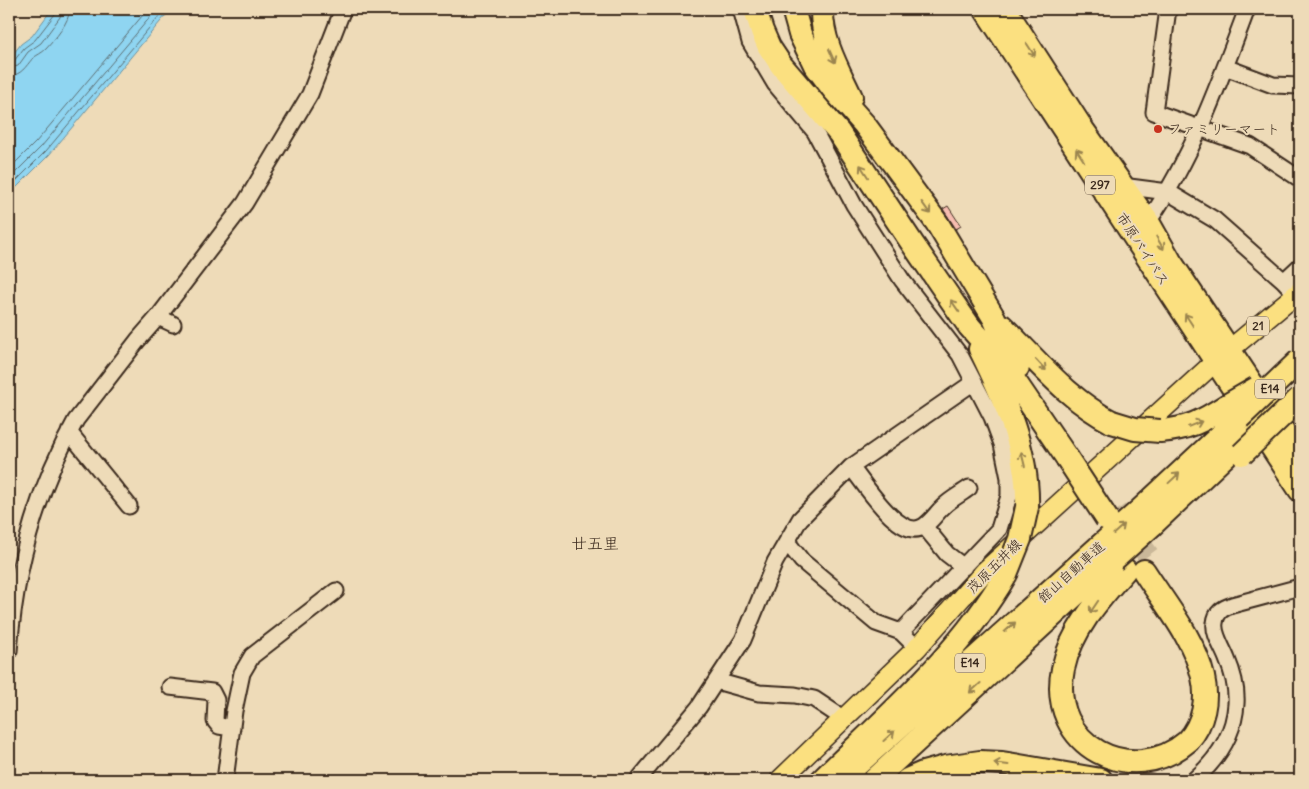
<svg xmlns="http://www.w3.org/2000/svg" width="1309" height="789" viewBox="0 0 1309 789" font-family="Delius,'Klee One',sans-serif">
<style>
.water{fill:#8fd5f1;stroke:#6d919d}
.lines{fill:none;stroke-linecap:round;stroke-linejoin:round}
.shore{stroke:#5d6e72;stroke-width:1}
.building{fill:#f7bdb0;stroke:#3b2a1e}
.highway-tunnel{stroke:#cab899;stroke-width:22;stroke-dasharray:22 11;stroke-linecap:butt}
.minor-casing{stroke:#3b2a1e;stroke-width:19}
.major-casing{stroke:#3b2a1e;stroke-width:22}
.highway-casing{stroke:#3b2a1e;stroke-width:26}
.minor{stroke:#eedbb8;stroke-width:15}
.major{stroke:#fbe080;stroke-width:19}
.highway{stroke:#fbe080;stroke-width:22}
.highway-bridge-casing{stroke:#3b2a1e;stroke-width:26;stroke-linecap:butt}
.highway-bridge{stroke:#fbe080;stroke-width:22}
.oneway{stroke:#9b854f}
.poi-dot{fill:#c8321e;stroke:#eedbb8;stroke-width:2}
.labels{text-anchor:middle;stroke-width:4;stroke-linejoin:round;paint-order:stroke}
.shield{fill:#eedbb8;stroke:#715f4c;stroke-width:1}
.shield-label{font-size:12px;font-weight:bold;fill:#3b2a1e}
.poi-label{font-size:14px;fill:#3b2a1e;stroke:#eedbb8;text-anchor:start}
.street-label{font-size:14px;fill:#3b2a1e;stroke:#eedbb8}
.quarter-label{font-size:16px;fill:#3b2a1e;stroke:#eedbb8}
</style>
<rect width="100%" height="100%" fill="#eedbb8"/>
<filter id="ink" filterUnits="userSpaceOnUse"><feTurbulence type="fractalNoise" baseFrequency=".02" numOctaves="2"/><feDisplacementMap in="SourceGraphic" scale="10" xChannelSelector="R" yChannelSelector="G"/><feConvolveMatrix kernelMatrix="1 2 1 2 8 2 1 2 1" color-interpolation-filters="sRGB"/></filter>
<g filter="url(#ink)">
<path class="water" d="M52,9H171L49,155L9,195V59L21,44L32,36Z"/>
<g class="lines">
<path class="shore" d="M9,62L14,61L24,48L35,40L55,14L56,9
M9,68L18,66L28,52L41,43L60,17L62,9
M9,76C22,75 25,67 33,58C37,55 42,53 46,49C55,39 69,23 70,9
M9,169L36,142L148,9
M9,179L41,147L157,9
M9,188L46,151L165,9"/>
</g>
<path class="building" d="M948,206L961,226L956,229L943,209Z"/>
<g class="lines">
<path class="highway-tunnel" d="M1116,511L1151,559"/>
<defs>
<path id="minor" d="M741,9L750,42L775,84L815,132L854,205L902,280L960,355L992,417L1002,444L1009,478V496L999,529L901,632
M1168,9L1154,112L1250,146L1300,179
M1225,67L1273,85L1300,86
M1122,186L1168,192L1215,220L1284,281L1296,294
M1148,222C1193,156 1219,84 1247,9
M1284,281L1300,266
M158,317L173,324
M69,432L129,506
M851,467C864,483 901,543 924,526C932,521 937,512 944,506C951,499 961,494 969,488
M924,526L947,554L964,567
M787,542L802,561L876,623L901,632L917,648
M9,651C15,570 36,491 76,420L138,340L158,317L245,203L310,94L343,9
M716,681L759,693L795,695L814,699L844,719
M170,687L212,692L216,700L215,721L219,726L232,728
M225,780L234,711L242,673L252,656L336,591
M638,780L699,707L743,640L775,562L800,519L851,467L974,382
M1194,780C1217,760 1234,736 1236,704C1237,689 1233,673 1227,659C1223,648 1213,634 1215,623C1216,612 1223,608 1232,605L1300,587"/>
<path id="major" d="M780,780L917,648L985,571L1216,361L1300,291"/>
<path id="highway" d="M755,9L762,31L769,47L781,65L839,133L912,243L969,326L1003,364L1067,458
M793,9L800,34L815,65L833,89L864,124L937,223L994,318L1011,357L1018,367
M822,9C821,40 838,69 851,97
M985,9L1300,490
M1005,9L1083,130L1148,222L1170,261L1300,456
M1002,326C1037,360 1067,399 1112,422
M980,349C1004,398 1029,452 1027,507
M1160,431C1188,429 1203,421 1226,406
M1138,512L1239,418
M1152,525L1244,438
M1125,570C1100,598 1071,630 1063,669C1047,746 1132,789 1188,741C1204,723 1208,699 1203,677C1194,638 1165,604 1144,571
M822,780C887,716 960,654 1006,574
M840,780L1100,546
M874,780L1113,560
M907,780L923,773L945,767L980,762L1002,763L1101,780"/>
</defs>
<use href="#minor" class="minor-casing"/>
<use href="#major" class="major-casing"/>
<use href="#highway" class="highway-casing"/>
<use href="#minor" class="minor"/>
<use href="#major" class="major"/>
<use href="#highway" class="highway"/>
<defs>
<path id="highway-bridge" d="M1226,406L1257,388
M1239,418L1300,360
M1112,422L1135,429L1160,431
M1242,454L1300,398
M1067,458L1107,519
M1100,546L1138,512
M1113,560L1152,525
M1006,574L1020,539L1027,507"/>
</defs>
<use href="#highway-bridge" class="highway-bridge-casing"/>
<use href="#highway-bridge" class="highway-bridge"/>
</g>
<defs><path id="oneway-shaft" d="M-6 0H5M1.5-3L5.5 0L1.5 3" fill="none" stroke-width="1.6" stroke-linecap="round" stroke-linejoin="round" transform="scale(1.25)"/></defs>
<g class="oneway">
<use href="#oneway-shaft" transform="translate(1031 50) rotate(57)"/>
<use href="#oneway-shaft" transform="translate(832 56) rotate(66)"/>
<use href="#oneway-shaft" transform="translate(1080 155) rotate(-123)"/>
<use href="#oneway-shaft" transform="translate(864 171) rotate(-123)"/>
<use href="#oneway-shaft" transform="translate(926 208) rotate(54)"/>
<use href="#oneway-shaft" transform="translate(1160 243) rotate(60)"/>
<use href="#oneway-shaft" transform="translate(955 306) rotate(-125)"/>
<use href="#oneway-shaft" transform="translate(1189 320) rotate(-123)"/>
<use href="#oneway-shaft" transform="translate(1041 365) rotate(47)"/>
<use href="#oneway-shaft" transform="translate(1195 424) rotate(-22)"/>
<use href="#oneway-shaft" transform="translate(1023 459) rotate(-104)"/>
<use href="#oneway-shaft" transform="translate(1174 478) rotate(-43)"/>
<use href="#oneway-shaft" transform="translate(1119 529) rotate(-42)"/>
<use href="#oneway-shaft" transform="translate(1094 607) rotate(124)"/>
<use href="#oneway-shaft" transform="translate(1010 627) rotate(-42)"/>
<use href="#oneway-shaft" transform="translate(975 688) rotate(138)"/>
<use href="#oneway-shaft" transform="translate(889 736) rotate(-42)"/>
<use href="#oneway-shaft" transform="translate(1001 764) rotate(-173)"/>
</g>
</g>
<circle class="poi-dot" cx="1158" cy="129" r="5"/>
<g class="labels">
<g class="shield">
<rect x="1085" y="175.5" width="30" height="19" rx="4"/>
<rect x="1247" y="316.5" width="22" height="19" rx="4"/>
<rect x="1255" y="379.5" width="30" height="19" rx="4"/>
<rect x="955" y="653.5" width="30" height="19" rx="4"/>
</g>
<g class="shield-label">
<text x="1100" y="189">297</text>
<text x="1258" y="330">21</text>
<text x="1270" y="393">E14</text>
<text x="970" y="667">E14</text>
</g>
<g class="poi-label">
<text x="1168" y="134">ファミリーマート</text>
</g>
<g class="street-label">
<text transform="translate(1143 249) rotate(57)" y="5">市原バイパス</text>
<text transform="translate(994 566) rotate(-45)" y="5">茂原五井線</text>
<text transform="translate(1071 572) rotate(-42)" y="5">館山自動車道</text>
</g>
<g class="quarter-label">
<text x="595" y="549">廿五里</text>
</g>
</g>
<rect width="1309" height="789" fill="none" stroke="#eedbb8" stroke-width="30"/>
<rect x="15" y="15" width="1279" height="759" fill="none" stroke="#3b2a1e" stroke-width="2" filter="url(#ink)"/>
</svg>
